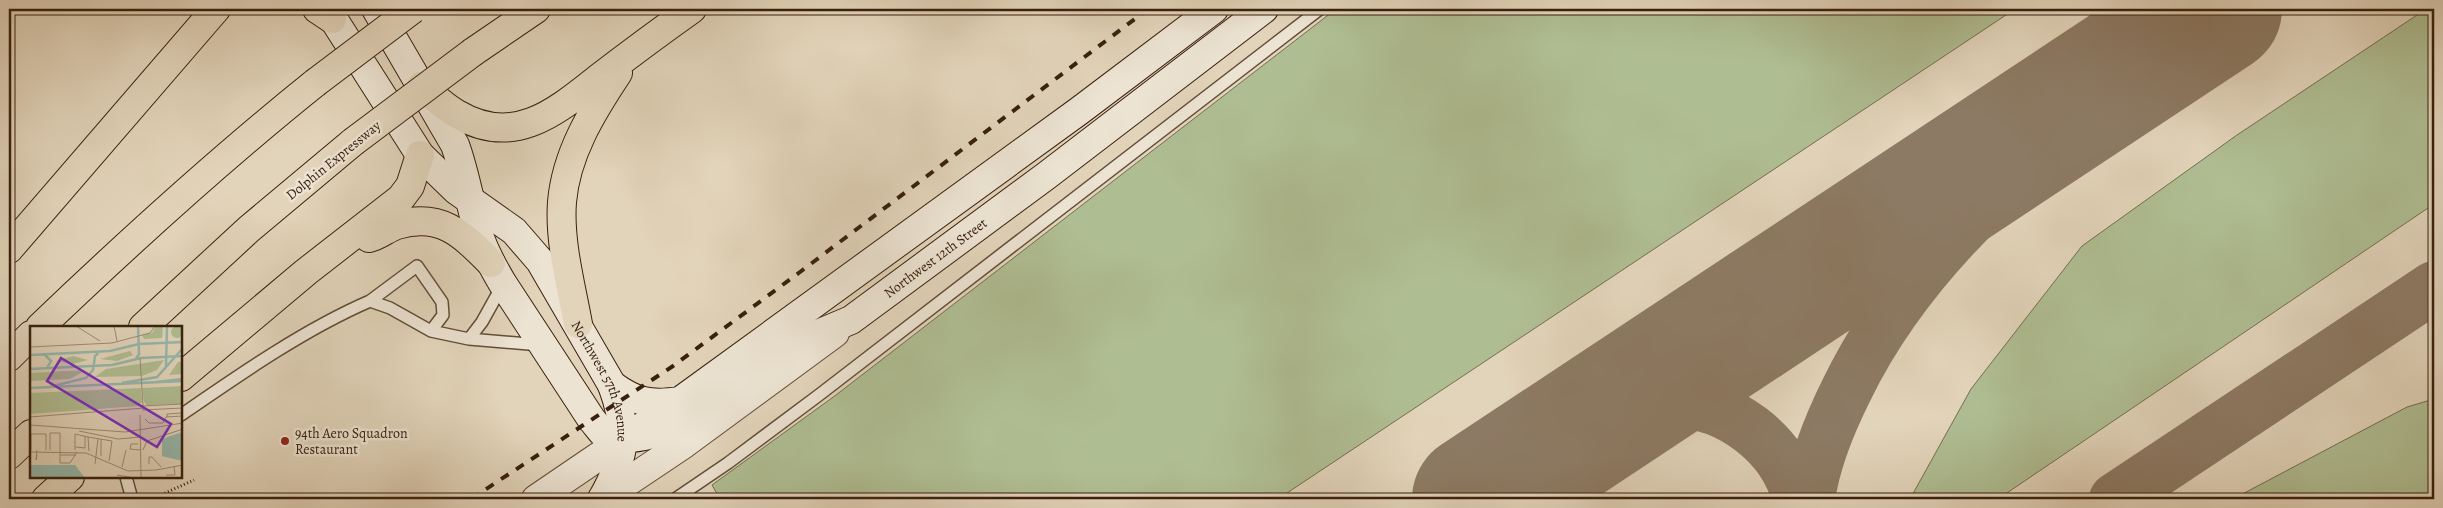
<svg xmlns="http://www.w3.org/2000/svg" width="2443" height="508" viewBox="0 0 2443 508" font-family="Alegreya,serif">
<style>
.green{fill:#afbd92;stroke:#746e50}
.lines{fill:none;stroke-linecap:round;stroke-linejoin:round}
.taxiway{stroke:#8d7a64;stroke-width:52}
.runway{stroke:#8d7a64;stroke-width:130}
.service-casing{stroke:#624d39;stroke-width:14}
.tertiary-casing{stroke:#624d39;stroke-width:30}
.secondary-casing{stroke:#38200e;stroke-width:30}
.motorway-casing{stroke:#38200e;stroke-width:30}
.path{stroke:#38200e;stroke-width:3;stroke-dasharray:1 2.5;stroke-linecap:butt}
.service{stroke:#ece3d2;stroke-width:11}
.tertiary{stroke:#ece3d2;stroke-width:28}
.secondary{stroke:#ece3d2;stroke-width:28}
.motorway{stroke:#e2d4ba;stroke-width:28}
.rail{stroke:#38200e;stroke-width:4;stroke-dasharray:9 9;stroke-linecap:butt}
.motorway-bridge-casing{stroke:#38200e;stroke-width:30;stroke-linecap:butt}
.motorway-bridge{stroke:#e2d4ba;stroke-width:28}
.poi-dot{fill:#8f2418;stroke:#ece3d2;stroke-width:2}
.labels{text-anchor:middle;stroke-width:5;stroke-linejoin:round;paint-order:stroke}
.street-label{font-size:14px;fill:#38200e;stroke:#ece3d2}
.poi-label{font-size:14px;fill:#38200e;stroke:#ece3d2;text-anchor:start}
.inset-river{fill:none;stroke:#95b8ac;stroke-width:2.5}
.inset-road{fill:none;stroke:#9e8c75;stroke-width:1}
.view{fill:#7b2cbf;fill-opacity:0.15;stroke:#7b2cbf;stroke-width:2.5}
.inset-edge{fill:none;stroke:#38200e;stroke-width:2.5}
</style>
<rect width="100%" height="100%" fill="#e2d4ba"/>
<filter id="stains"><feTurbulence type="fractalNoise" baseFrequency=".004" numOctaves="4"/><feColorMatrix values="0 0 0 0 .2 0 0 0 0 .09 0 0 0 0 .02 0 0 0 .5 -.17"/></filter>
<radialGradient id="worn" r=".72"><stop offset=".6" stop-color="#630" stop-opacity="0"/><stop offset="1" stop-color="#630" stop-opacity=".3"/></radialGradient>
<path class="green" d="M1336,9H2015L1278,499H720L712,485L836,395Z
M2426,9H2434V204L1998,499H1910L1971,389L2082,246L2237,135Z
M2434,399V499H2233L2407,407Z"/>
<g class="lines">
<path class="taxiway" d="M1590,424C1616,413 1642,403 1671,402C1728,401 1785,444 1798,499
M1809,499C1814,462 1830,423 1847,389C1928,222 2088,115 2233,9
M2115,499L2434,287"/>
<path class="runway" d="M1477,499L2217,9"/>
<defs>
<path id="service" d="M502,286L482,322L469,339L540,345
M370,301L417,266L442,302L443,315L431,331
M181,415C239,375 305,329 370,301L390,308L431,331L469,339
M126,477L132,499
M675,499L728,463L819,395L1320,9"/>
<path id="tertiary" d="M536,499L680,401
M602,499L684,444L835,333"/>
<g id="secondary">
<path id="s1" d="M327,9L420,155L456,190L514,231L540,261L612,385C629,431 626,457 602,499"/>
<path id="s2" d="M376,9L455,145C466,175 470,205 479,235C485,253 494,269 503,284L592,420C595,423 599,429 602,432C622,447 666,431 687,422L792,345L851,320L1046,176L1264,9"/>
<path d="M612,385C637,403 650,405 680,401L1079,111L1214,9"/>
</g>
<path id="motorway" d="M317,9L332,19
M473,52L536,9
M421,86C432,95 444,107 457,114C514,148 556,112 600,77C630,54 661,31 692,9
M369,238C379,236 387,228 397,225C441,212 462,234 491,263
M9,249L216,9
M578,324C571,285 559,242 562,202C566,154 592,112 618,73
M40,327C129,242 219,160 315,83
M143,327L249,229L353,142
M9,357L31,335
M181,377L306,272L401,198L410,186L420,155
M9,455L31,434
M46,499L70,477"/>
</defs>
<use href="#service" class="service-casing"/>
<use href="#tertiary" class="tertiary-casing"/>
<use href="#secondary" class="secondary-casing"/>
<use href="#motorway" class="motorway-casing"/>
<path class="path" d="M93,499L101,493
M152,499L194,480"/>
<use href="#service" class="service"/>
<use href="#tertiary" class="tertiary"/>
<use href="#secondary" class="secondary"/>
<use href="#motorway" class="motorway"/>
<path class="rail" d="M471,499L673,366L800,272L1148,9"/>
<defs>
<path id="motorway-bridge" d="M315,83L413,9
M353,142L473,52"/>
</defs>
<use href="#motorway-bridge" class="motorway-bridge-casing"/>
<use href="#motorway-bridge" class="motorway-bridge"/>
</g>
<circle class="poi-dot" cx="285" cy="441" r="5"/>
<g class="labels">
<g class="street-label">
<text transform="translate(333 160) rotate(-39)" y="5">Dolphin Expressway</text>
<text dy="5" stroke="none"><textPath href="#s2" startOffset="871">Northwest 12th Street</textPath></text>
<text dy="5" stroke="none"><textPath href="#s1" startOffset="470">Northwest 57th Avenue</textPath></text>
</g>
<g class="poi-label">
<text x="295" y="438">94th Aero Squadron<tspan x="295" dy="16">Restaurant</tspan></text>
</g>
</g>
<g transform="translate(30 326)">
<rect width="152" height="152" fill="#e2d4ba"/>
<path d="M141 6a6 6 0 1 1 12 0a6 6 0 1 1-12 0ZM126,0H133L132,12L114,13L112,9L122,7ZM100,25L103,29L87,35L70,33ZM43,30L58,34L43,38L26,35ZM134,34L127,44L112,50L65,51L76,43ZM152,35V48L139,49L148,36ZM56,44L40,53L0,55V47ZM152,60V78L117,79L114,76L112,62ZM111,62L112,76L108,80L0,88V67Z" fill="#afbd92"/>
<path d="M152,106V135L132,130V113ZM0,139H45L55,152H0Z" fill="#95b8ac"/>
<path class="inset-river" d="M0,29L80,25L109,18L153,16M15,29L21,35L17,42M106,33L109,28L108,0M136,41L137,0M0,43L82,39L111,32L153,30M126,56L153,53M92,57L127,51L153,22M19,61L56,52L63,44L65,30L69,26M0,62L153,55"/>
<path class="inset-road" d="M46,0L70,15M84,0L87,15M0,21L82,17L120,7L125,0M110,32L113,80M112,80L153,78M112,84L153,82M110,89L111,152M0,91L114,82M115,93L119,97H133L136,91L152,90V87L137,88V91M0,99L95,106L153,97M49,105L88,113L111,111M0,108H16V124M1,108V124M108,118H101L100,123L111,124M46,121L55,122V110M7,124L6,134L7,129M20,124V107H30V137H40L47,126M45,124V108L58,111M113,124L117,115L153,103M59,125L58,111L82,115L79,135M0,126L56,127L98,145L126,144L153,139M30,129H46M71,130V113M65,138L68,113M119,138V131H122L131,141M92,141L96,124M87,149L105,152M136,149H145L144,140"/>
<path class="view" d="M31,32L141,98L127,121L17,55Z"/>
<rect width="152" height="152" class="inset-edge"/>
</g>
<rect width="2443" height="508" fill="none" stroke="#e2d4ba" stroke-width="30"/>
<rect x="10" y="10" width="2423" height="488" fill="none" stroke="#38200e" stroke-width="2.5"/>
<rect x="15" y="15" width="2413" height="478" fill="none" stroke="#38200e"/>
<rect width="100%" height="100%" filter="url(#stains)"/>
<rect width="100%" height="100%" fill="url(#worn)"/>
</svg>
